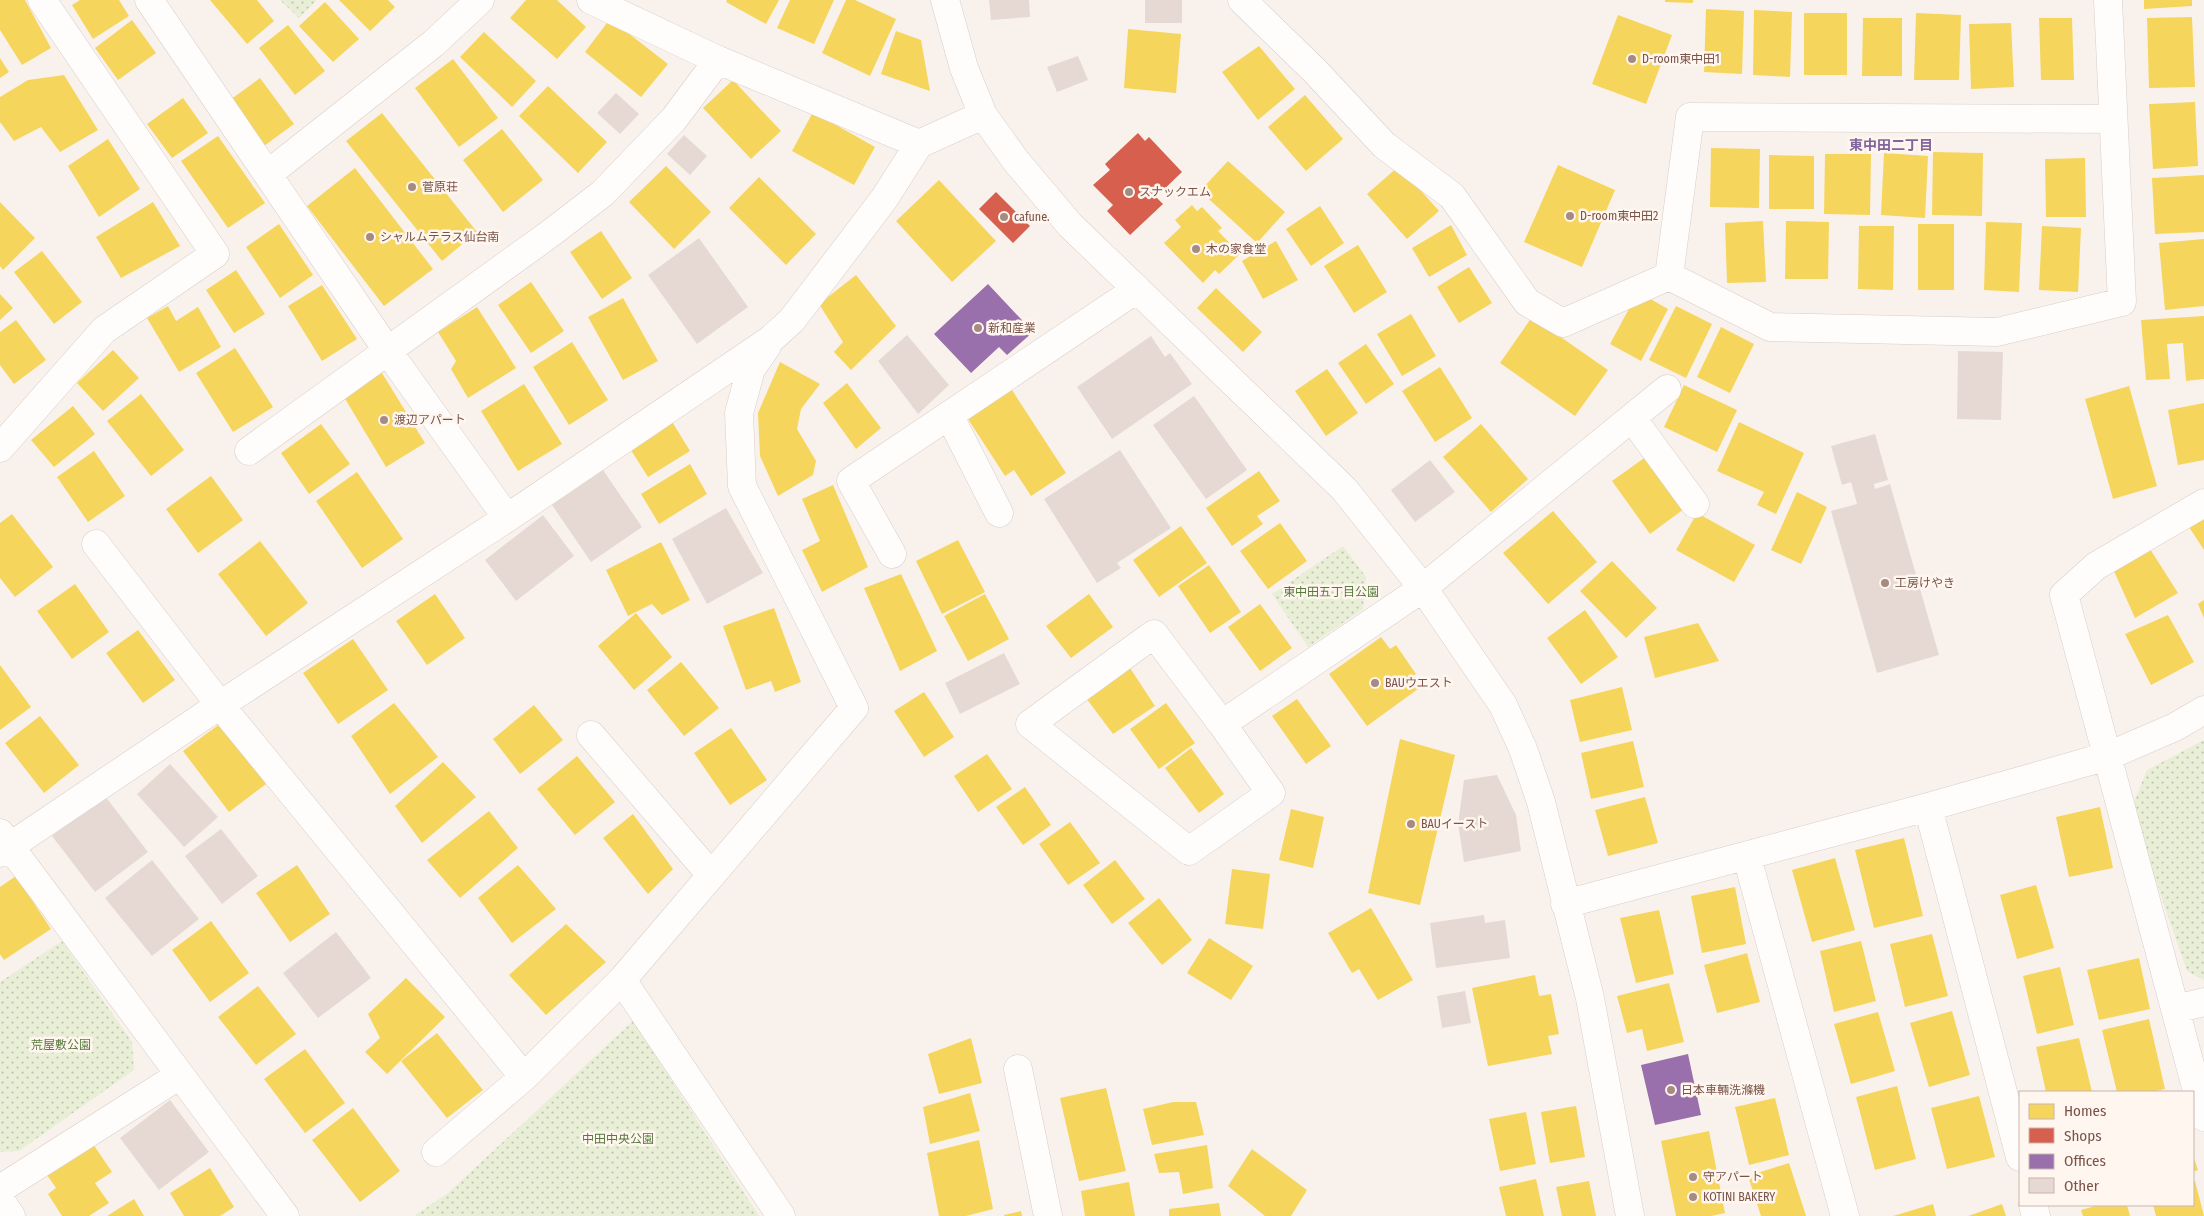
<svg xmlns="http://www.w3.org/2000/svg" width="2204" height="1216" viewBox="0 0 2204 1216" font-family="'Fira Sans Condensed','Noto Sans JP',sans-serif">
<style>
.park{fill:url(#park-dots)}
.homes{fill:#f6d55c}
.shops{fill:#d6604d}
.offices{fill:#9970ab}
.building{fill:#e6d9d3}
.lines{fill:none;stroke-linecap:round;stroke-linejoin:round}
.minor-casing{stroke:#d8cdc8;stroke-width:29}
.minor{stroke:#fefdfc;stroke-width:28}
.poi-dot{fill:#a68b82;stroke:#fff6ef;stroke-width:2}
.labels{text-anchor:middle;stroke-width:5;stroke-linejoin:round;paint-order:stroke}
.poi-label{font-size:12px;fill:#795349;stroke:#fff6ef;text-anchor:start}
.park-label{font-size:12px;fill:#587a3e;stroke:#fff6ef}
.neighbourhood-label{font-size:14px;font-weight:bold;fill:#81659c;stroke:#fff6ef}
</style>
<defs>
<pattern id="park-dots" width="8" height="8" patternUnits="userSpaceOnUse" patternTransform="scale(1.25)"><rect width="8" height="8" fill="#e8efd6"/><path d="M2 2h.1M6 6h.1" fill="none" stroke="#c1c4b0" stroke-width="1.8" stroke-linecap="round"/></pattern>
</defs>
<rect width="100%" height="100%" fill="#f9f2ec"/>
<path class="park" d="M280,0H317L299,18Z
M1343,546L1366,577L1363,609L1308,647L1272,594Z
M2204,740V980L2187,971L2131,809L2147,770Z
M62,941L132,1042L134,1070L19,1151L0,1152V982Z
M633,1021L759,1216H414L448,1193Z"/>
<path class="homes" d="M0,0H25L51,48L22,65L0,30Z
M80,0H119L129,16L93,39L72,5Z
M210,0H257L274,21L247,44Z
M339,0H388L395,7L370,31Z
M526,0H557L586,27L557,59L510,18Z
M727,0H779L766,24L726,2Z
M790,0H834L814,44L777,28Z
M846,0H855L896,19L870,76L822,53Z
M1665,0H1693V3L1665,2Z
M2144,0H2192V6L2144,9Z
M325,2L359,39L333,62L299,26Z
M1706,9L1744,11L1742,74L1704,72Z
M1754,10L1792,12L1790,77L1753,75Z
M1804,13H1847V75H1804Z
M1916,13L1961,15L1959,80H1914Z
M1618,15L1672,35L1646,104L1592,84Z
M2192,17L2195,87L2149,88L2147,18Z
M1863,18H1902V76H1862Z
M2039,18H2072L2074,80H2041Z
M610,19L668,64L641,97L585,52Z
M132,20L156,53L118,80L95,48Z
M2011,23L2014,87L1971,89L1969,24Z
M288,25L325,71L295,95L259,48Z
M1128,29L1181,34L1176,93L1124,88Z
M896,31L921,40L930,91L881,74Z
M484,32L536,81L512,107L460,57Z
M1259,46L1295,89L1258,120L1222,72Z
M0,58L9,72L0,78Z
M453,59L498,118L459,147L415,88Z
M64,75L98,130L60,152L41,127L14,141L0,122V97L28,80Z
M260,78L294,124L264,146L230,100Z
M733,80L781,131L751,159L703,108Z
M548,86L607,142L578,173L519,116Z
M1305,95L1343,139L1306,171L1268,127Z
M183,98L208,133L172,158L147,124Z
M2195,102L2198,166L2153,169L2149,104Z
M813,112L875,147L854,185L792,151Z
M382,113L477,232L442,261L346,141Z
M502,129L543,180L503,212L463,160Z
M218,136L265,203L228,228L181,161Z
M108,139L140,189L99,217L68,166Z
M1711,148L1760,149L1759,208L1710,207Z
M1933,152L1983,153L1982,216L1932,215Z
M1884,153L1928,156L1925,218L1881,215Z
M1825,154H1871L1870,215L1824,214Z
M1769,155L1814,156V209H1769Z
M2085,158L2086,217H2046L2045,159Z
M1228,161L1285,212L1257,243L1200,191Z
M1558,165L1615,190L1582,267L1524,242Z
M666,166L711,212L674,249L629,202Z
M1399,166L1439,211L1407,239L1367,194Z
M355,168L433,269L384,306L307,206Z
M2204,175V232L2155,234L2152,178Z
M759,177L816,234L786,265L729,208Z
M939,180L996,241L952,282L896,221Z
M0,202L35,238L3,270L0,266Z
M153,202L180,246L121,278L96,237Z
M1192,205L1197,211L1202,207L1222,228L1218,231L1240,254L1219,274L1215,270L1203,283L1164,243L1181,227L1175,220Z
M1320,206L1344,243L1311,266L1286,229Z
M1763,221L1766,282L1727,283L1725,223Z
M1786,221L1829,222L1828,279H1785Z
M1986,222L2022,223L2019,292L1984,290Z
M279,224L313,275L280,298L246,247Z
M1918,224H1954V290H1918Z
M1451,225L1467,255L1429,277L1412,248Z
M1859,226H1894L1893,290L1858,289Z
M2042,226L2081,228L2078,292L2039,290Z
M601,231L632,278L602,299L570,252Z
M2204,239V306L2165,310L2159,243Z
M1276,241L1298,280L1263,299L1242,261Z
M1358,245L1387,292L1354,313L1324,266Z
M42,251L82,302L54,324L14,272Z
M1469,267L1492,303L1459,323L1437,287Z
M236,270L265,314L234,333L206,290Z
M856,275L896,326L851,370L834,352L843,342L819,304Z
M531,282L564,331L531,353L498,305Z
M322,285L357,339L322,361L288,306Z
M1216,288L1262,332L1243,352L1197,308Z
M1638,292L1668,309L1641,361L1610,344Z
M0,294L13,308L0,320Z
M623,298L658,361L623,380L588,317Z
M168,306L176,321L198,307L221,347L179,372L147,318Z
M1676,306L1712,324L1686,378L1649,360Z
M477,307L516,368L468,398L451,369L456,361L438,332Z
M1411,314L1436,356L1402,376L1377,334Z
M2204,316V379L2186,381L2183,343L2167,344L2170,379L2146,380L2141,320Z
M1532,317L1608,370L1575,416L1500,363Z
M16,320L46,360L14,384L0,365V332Z
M1721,327L1754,344L1730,393L1697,377Z
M572,342L608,400L569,425L533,367Z
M1366,344L1394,384L1366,404L1338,363Z
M235,348L273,407L233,432L196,373Z
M113,350L139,378L103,411L77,383Z
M780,362L820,384L801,409L797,429L816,461L813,475L778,496L760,456L758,413Z
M1440,367L1472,418L1435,442L1402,391Z
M1327,369L1358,413L1326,436L1295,391Z
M382,373L425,443L386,467L344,397Z
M847,383L881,428L856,449L823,403Z
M524,384L562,444L518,471L481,411Z
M1684,385L1737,410L1717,452L1664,427Z
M2129,386L2157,486L2113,499L2085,399Z
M1012,390L1066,473L1031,496L1014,470L1005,476L968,419Z
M141,394L184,450L151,476L107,421Z
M2204,403V460L2178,465L2168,410Z
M73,406L95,434L54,467L31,440Z
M671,420L690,451L648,477L629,447Z
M1739,422L1804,453L1776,514L1757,505L1764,492L1717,471Z
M321,424L350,464L309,494L281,453Z
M1481,424L1528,479L1491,512L1443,457Z
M94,451L125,496L88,522L57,477Z
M1647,456L1684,509L1650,534L1612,481Z
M690,464L707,494L659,524L641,494Z
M1259,471L1280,501L1257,516L1263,524L1232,546L1206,508Z
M357,472L403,539L362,568L316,501Z
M211,476L243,520L198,553L166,509Z
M833,485L868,567L822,592L802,550L820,541L802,499Z
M1797,492L1827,507L1801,564L1771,550Z
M1553,511L1597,562L1548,604L1503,553Z
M1697,513L1755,545L1734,582L1676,550Z
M12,514L53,567L15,597L0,578V523Z
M2204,518V550L2189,527Z
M1280,523L1307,561L1268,589L1240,551Z
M1181,526L1207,563L1159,597L1133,560Z
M958,540L985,592L942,614L916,561Z
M260,541L308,603L266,636L218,574Z
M661,542L690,600L662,615L652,604L628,616L606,570Z
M2150,549L2178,593L2135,618L2113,569Z
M1612,561L1657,608L1626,638L1580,591Z
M1209,565L1241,612L1210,633L1178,586Z
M901,574L937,651L900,671L864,588Z
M75,584L109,632L72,659L37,611Z
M435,594L465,638L427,665L396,621Z
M985,594L1009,639L968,661L944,616Z
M1089,594L1113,627L1071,658L1046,626Z
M2204,600V618L2198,604Z
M1260,604L1292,648L1260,671L1228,627Z
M774,608L801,682L775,692L771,681L746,690L723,626Z
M1585,610L1618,657L1581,684L1547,638Z
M636,613L672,657L634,690L598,646Z
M2168,615L2194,662L2151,685L2125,634Z
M1698,623L1719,661L1655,678L1644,637Z
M138,630L175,680L143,703L106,653Z
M1381,637L1390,649L1396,645L1416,674L1410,678L1418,689L1367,726L1329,674Z
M353,639L388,690L338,724L303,673Z
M681,662L719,708L684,736L647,690Z
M0,665L31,707L0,730Z
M1130,668L1155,706L1113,734L1086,698Z
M1622,687L1632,730L1580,742L1570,700Z
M924,692L954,737L924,757L894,711Z
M1297,699L1331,746L1306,764L1272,716Z
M394,703L438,757L390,794L351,736Z
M1166,703L1195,743L1159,769L1130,729Z
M534,705L563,740L520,774L493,739Z
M40,716L79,765L44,793L5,743Z
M221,723L266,784L229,812L183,751Z
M731,728L767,780L730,805L694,753Z
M1400,739L1455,755L1420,905L1368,893Z
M1633,741L1644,787L1591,799L1581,753Z
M1191,748L1224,794L1199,813L1165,768Z
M987,754L1012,789L978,812L954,776Z
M577,756L615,802L575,835L537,789Z
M443,762L476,797L422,843L395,806Z
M1025,787L1051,825L1023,845L996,807Z
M1645,797L1658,843L1608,856L1595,810Z
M2100,807L2113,868L2069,877L2056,817Z
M1291,809L1324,817L1313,868L1279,860Z
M489,811L518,848L460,898L427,860Z
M633,814L673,869L648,894L603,838Z
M1070,822L1100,863L1068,885L1039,844Z
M1904,838L1923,916L1874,928L1855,850Z
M1835,858L1855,930L1812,942L1792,870Z
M1115,860L1145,899L1112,924L1083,885Z
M297,865L330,914L290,942L256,893Z
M518,865L556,909L512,943L478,898Z
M1232,869L1270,874L1263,929L1225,924Z
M16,876L51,929L4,960L0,954V887Z
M2036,885L2054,948L2017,959L2000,895Z
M1735,887L1746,944L1702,953L1691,896Z
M1159,898L1192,940L1162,965L1128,923Z
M1371,908L1413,980L1378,1000L1359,969L1352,973L1328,933Z
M1659,910L1674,974L1636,983L1620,918Z
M211,921L249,973L210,1002L172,950Z
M566,924L606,962L546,1015L509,975Z
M1932,934L1948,996L1905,1007L1890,944Z
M1209,938L1253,966L1231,1000L1187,973Z
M1861,941L1876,1001L1834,1012L1820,951Z
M1747,953L1760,1002L1717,1013L1704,965Z
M2139,958L2150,1009L2099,1020L2087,970Z
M2060,967L2074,1025L2037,1034L2023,976Z
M1535,975L1539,996L1551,994L1559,1034L1548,1036L1552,1054L1488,1066L1472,988Z
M406,978L445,1017L387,1074L365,1052L380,1038L368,1014Z
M1669,983L1684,1042L1647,1051L1642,1029L1627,1033L1617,996Z
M258,986L296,1034L256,1065L218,1017Z
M1952,1011L1970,1075L1929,1087L1910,1023Z
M1878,1012L1895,1071L1851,1084L1834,1024Z
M2149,1019L2165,1089L2151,1092H2117L2102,1030Z
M437,1033L483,1090L447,1118L401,1061Z
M971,1038L982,1083L939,1094L928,1054Z
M2079,1038L2092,1092H2046L2036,1047Z
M305,1049L345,1103L305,1133L264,1079Z
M1897,1086L1916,1159L1875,1170L1856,1097Z
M1106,1088L1126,1171L1079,1181L1060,1098Z
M970,1093L980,1131L930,1144L923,1107Z
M1979,1096L1995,1157L1947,1169L1931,1108Z
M1775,1098L1789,1155L1749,1165L1735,1107Z
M1173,1102H1196L1204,1135L1152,1145L1143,1109Z
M1576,1106L1585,1157L1550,1163L1541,1112Z
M353,1108L400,1171L360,1202L312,1140Z
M1526,1112L1536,1164L1500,1171L1489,1119Z
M1709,1131L1725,1213L1711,1216H1676L1661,1141Z
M979,1140L993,1209L966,1216H939L927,1153Z
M91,1141L112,1172L95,1183L109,1203L89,1216H62L48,1194L56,1188L45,1172Z
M1207,1145L1213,1188L1183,1194L1179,1172L1159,1173L1154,1154Z
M1252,1149L1307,1190L1291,1216H1265L1228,1186Z
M2193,1155L2198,1170L2193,1172Z
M1789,1163L1806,1216H1761L1748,1176Z
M210,1168L234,1207L220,1216H184L170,1193Z
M1536,1179L1544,1216H1506L1499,1187Z
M1589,1181L1596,1216H1562L1556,1187Z
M2195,1181L2204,1216H2156L2153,1205H2193V1182Z
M1129,1182L1135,1216H1085L1081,1191Z
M134,1199L144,1216H107Z
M1219,1203L1221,1216H1169V1209Z
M1933,1204L1936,1216H1893Z
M2002,1204L2006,1216H1968Z
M2099,1205H2127L2130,1216H2083L2081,1210Z
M1021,1211L1022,1216H1004V1215Z"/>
<path class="shops" d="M1138,133L1145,141L1149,137L1182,172L1156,197L1163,204L1130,235L1107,211L1113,205L1093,185L1110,170L1105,164Z
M996,192L1030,226L1013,243L979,209Z"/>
<path class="offices" d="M988,284L1033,332L1007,355L999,347L971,373L934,334Z
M1688,1054L1701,1115L1655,1125L1641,1065Z"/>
<path class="building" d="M989,0H1029L1030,17L991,20Z
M1145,0H1182V23H1145Z
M1078,56L1088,80L1057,92L1047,67Z
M616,93L639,114L620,134L597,113Z
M684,135L707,156L690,175L667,154Z
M699,238L748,307L697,344L648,275Z
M907,335L949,385L918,414L878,361Z
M1151,336L1165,357L1170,353L1192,384L1112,439L1077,387Z
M1958,351L2003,352L2001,420L1957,419Z
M1194,396L1247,470L1206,499L1153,425Z
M1875,434L1888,480L1874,484L1875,489L1890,484L1939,655L1877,673L1831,511L1857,504L1851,482L1842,485L1831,446Z
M1120,450L1171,528L1117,563L1121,568L1097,583L1044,499Z
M1430,460L1455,492L1415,522L1391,490Z
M603,470L642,527L591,562L552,505Z
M726,508L763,573L707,604L672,539Z
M543,515L574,556L516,601L485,560Z
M1004,653L1020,684L960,714L945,683Z
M170,764L218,817L184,847L137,794Z
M1497,775L1516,815L1521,851L1464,862L1458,824L1464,780Z
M105,796L148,852L95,892L52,836Z
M221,829L258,876L222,904L185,856Z
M152,860L199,919L152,956L105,898Z
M1484,915L1485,923L1505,920L1510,958L1436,968L1430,923Z
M336,932L371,978L318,1018L283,973Z
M1465,991L1471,1023L1442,1028L1437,996Z
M170,1100L209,1152L159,1190L120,1138Z"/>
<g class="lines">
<defs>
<path id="minor" d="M149,0L387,350L507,518
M591,0L718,60L919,144
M945,0L964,68L983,115L1016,161L1070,225L1344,489L1423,588L1503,705L1523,749L1541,802L1590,998L1630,1216
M1242,0L1315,71L1384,145L1452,196L1527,302L1563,323L1669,276L1770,327L1997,332L2122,302L2108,0
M268,174L434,43L480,0
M1669,276L1690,117L2113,119
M949,415L999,513
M1632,418L1695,504
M0,448L104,330L215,254L42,0
M249,451L551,233L603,193L674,119L718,60
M2204,503L2096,566L2064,595L2204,1117
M96,544L220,705L524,1077
M892,554L851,481L1137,289
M1222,724L1154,634L1030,724L1189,851L1271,793L1222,724L1423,588L1667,389
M591,735L711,875
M1928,807L2020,1157
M0,833L285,1216
M0,853L220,705L507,518L770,340L792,320L884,199L919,144L983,115
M1747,857L1845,1216
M1565,904L1928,807L2108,756L2175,727L2204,710
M622,980L854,708L742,486L739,413L751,369L767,346
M2175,1009L2204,1002
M1018,1069L1048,1216
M436,1152L524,1077L622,980L781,1216
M0,1189L180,1075
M0,1200L11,1216
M2033,1205L2036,1216"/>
</defs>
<use href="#minor" class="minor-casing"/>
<use href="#minor" class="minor"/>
</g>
<g class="poi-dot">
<circle cx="1632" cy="59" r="5"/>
<circle cx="412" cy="187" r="5"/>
<circle cx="1129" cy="192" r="5"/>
<circle cx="1570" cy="216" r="5"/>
<circle cx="1004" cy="217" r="5"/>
<circle cx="370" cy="237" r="5"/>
<circle cx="1196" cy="249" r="5"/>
<circle cx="978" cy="328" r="5"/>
<circle cx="384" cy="420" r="5"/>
<circle cx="1885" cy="583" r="5"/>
<circle cx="1375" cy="683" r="5"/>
<circle cx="1411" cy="824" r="5"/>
<circle cx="1671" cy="1090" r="5"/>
<circle cx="1693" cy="1177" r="5"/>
<circle cx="1693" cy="1197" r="5"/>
</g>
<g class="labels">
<g class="poi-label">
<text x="1642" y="63">D-room東中田1</text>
<text x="422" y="191">菅原荘</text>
<text x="1139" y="196">スナックエム</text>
<text x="1580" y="220">D-room東中田2</text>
<text x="1014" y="221">cafune.</text>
<text x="380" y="241">シャルムテラス仙台南</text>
<text x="1206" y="253">木の家食堂</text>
<text x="988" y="332">新和産業</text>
<text x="394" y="424">渡辺アパート</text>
<text x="1895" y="587">工房けやき</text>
<text x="1385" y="687">BAUウエスト</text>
<text x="1421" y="828">BAUイースト</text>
<text x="1681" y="1094">日本車輛洗滌機</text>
<text x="1703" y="1181">守アパート</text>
<text x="1703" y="1201">KOTINI BAKERY</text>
</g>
<g class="park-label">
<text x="1331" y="596">東中田五丁目公園</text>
<text x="61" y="1049">荒屋敷公園</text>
<text x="618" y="1143">中田中央公園</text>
</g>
<g class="neighbourhood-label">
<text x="1891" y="150">東中田二丁目</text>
</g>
</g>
<rect x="2019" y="1091" width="175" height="115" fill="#fff6ef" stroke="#c9b5ad"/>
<rect x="2029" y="1104" width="25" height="15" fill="#f6d55c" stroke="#c9b5ad"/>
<text x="2064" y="1116" font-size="15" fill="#795349">Homes</text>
<rect x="2029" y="1128" width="25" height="15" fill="#d6604d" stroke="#c9b5ad"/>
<text x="2064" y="1141" font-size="15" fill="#795349">Shops</text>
<rect x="2029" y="1154" width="25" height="15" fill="#9970ab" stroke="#c9b5ad"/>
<text x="2064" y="1166" font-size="15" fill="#795349">Offices</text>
<rect x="2029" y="1178" width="25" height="15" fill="#e6d9d3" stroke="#c9b5ad"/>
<text x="2064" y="1191" font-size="15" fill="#795349">Other</text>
</svg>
